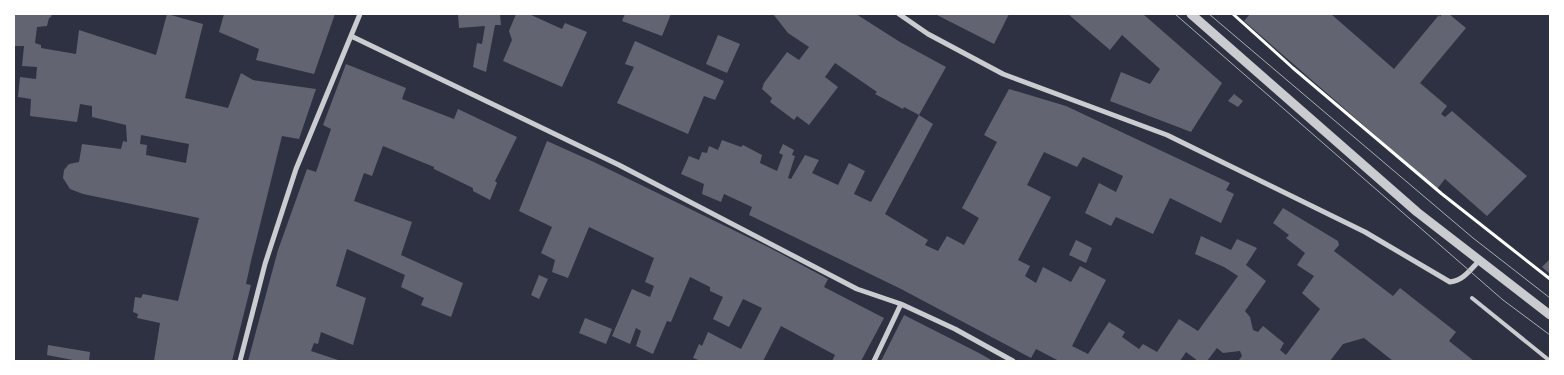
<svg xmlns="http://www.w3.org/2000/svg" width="1564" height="375" viewBox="0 0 1564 375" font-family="'Space Grotesk',sans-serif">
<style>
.building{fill:#626471;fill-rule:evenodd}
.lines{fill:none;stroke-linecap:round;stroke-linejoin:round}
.path{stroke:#fff;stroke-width:3}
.service{stroke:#caccd0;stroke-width:4}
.minor{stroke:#caccd0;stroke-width:5}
.tertiary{stroke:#caccd0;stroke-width:9}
.tram{stroke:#abadb3;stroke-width:1}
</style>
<rect width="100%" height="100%" fill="#2d3142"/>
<path class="building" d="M14,14H52L51,17L49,18L47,26L37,27L35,43L41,45V48L76,54L79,30L156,55L167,14L203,24L185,98L228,108L241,73L253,80L316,89L299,139L282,136L251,261L246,284L251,285L232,361H154L160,323L137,318L138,314L133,312L135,297L141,298L143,294L178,301L199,218L83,194L70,189L63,178L64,170L69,164L79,162L82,144L121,149L123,141L127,142L126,125L92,117V106L80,104L77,122L30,116L31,99L18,97L20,77L36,79L37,67L22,66L24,46H14ZM141,135L189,144L186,163L146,155L147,145L140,144Z
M224,14H335L314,74L256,60L259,49L219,32Z
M458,14H500L501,25H495L486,72L473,67L477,43L482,44L485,26L459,28Z
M516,14H529L562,29L565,23L587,32L562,87L503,61L512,40L509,31Z
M625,14H671L662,36L622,21Z
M773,14H856L900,42L946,67L919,115L933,124L885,214L928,240L925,245L938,251L947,236L964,245L979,218L962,208L997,142L984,135L1009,89L1066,106L1230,183L1226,190L1234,194L1221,223L1170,198L1153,234L1116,217L1111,226L1085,213L1099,183L1116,192L1123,176L1083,157L1077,167L1044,152L1027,185L1051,197L1018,260L1030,266L1025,276L1036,283L1043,267L1071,282L1080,266L1106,280L1072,346L1088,354L1109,322L1125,332L1122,337L1139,349L1143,344L1157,352L1179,319L1198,331L1238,276L1224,267L1195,254L1201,236L1231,250L1237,239L1257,248L1246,265L1266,281L1245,311L1250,317L1253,330L1258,332L1263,326L1284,343L1280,350L1286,355L1320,309L1302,293L1314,276L1297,265L1305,253L1286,238L1289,235L1273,223L1283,208L1338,241L1339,245L1334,251L1393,296L1400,288L1456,332L1449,341L1474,361H1393L1364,338L1343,344L1330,361H1240L1239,360L1242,356L1240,351L1223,353L1217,348L1207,361H1198L1186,352L1180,361H1059L1036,349L1031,358L901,289L749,215L752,207L724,194L721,202L702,194L704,184L681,174L689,156L699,160L702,152L707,153L709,146L718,150L722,140L741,147L743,145L762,155L760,163L777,171L783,155L779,153L783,144L794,150L792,155L795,156L788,178L791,179L805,155L819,160L812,173L838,185L849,163L865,171L854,194L871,202L919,115L904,107L903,109L875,94L877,92L835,63L825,77L838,87L809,125L797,116L794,120L770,102L772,98L762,89L764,83L787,52L799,60L809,47L788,33Z
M935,14H1009L994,44Z
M1068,14H1143L1222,83L1191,132L1110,101L1121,72L1150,84L1160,69L1122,35L1110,50Z
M1250,14H1331L1394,69L1439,15L1440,17L1442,14H1449L1466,28L1420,83L1447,106L1441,114L1445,117L1452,111L1527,176L1487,216L1445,179L1437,189L1244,21Z
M718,35L740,44L727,73L706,64Z
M635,41L724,81L715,100L704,96L688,134L617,103L634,67L625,64Z
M346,64L406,88L402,99L454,119L458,109L517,137L495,181L497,183L490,200L473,191V188L434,169V167L383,146L372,176L364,173L354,201L412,222L401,255L463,283L451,317L421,305L424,298L401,287L405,275L347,249L336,286L366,298L353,345L321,332L318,344L314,343L311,351L341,361H248L278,250L307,169L316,172L331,129L323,125Z
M1234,94L1243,101L1238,107L1228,101Z
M547,141L596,163L772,249L828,279L824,287L884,318L861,361H832L835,355L781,326L763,361H701L693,358L699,344L702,346L708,332L741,349L762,308L743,299L729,327L713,319L723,297L710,291V287L690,277L671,322L667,321L653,354L636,346L641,331L636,328L630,344L612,336L632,289L650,297L654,286L645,282L654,258L589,227L568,278L552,272L555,260L541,253L552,227L519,211Z
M1076,240L1092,248L1086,263L1069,255Z
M1550,259V274L1542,267Z
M539,275L548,279L539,299L531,295Z
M904,315L979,353L993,361H881Z
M585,318L612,329L606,344L579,333Z
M48,345L90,352L89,361H78L47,355Z"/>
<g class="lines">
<path class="path" d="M1233,14L1293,68L1442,194L1550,279"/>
<path class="service" d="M1472,298L1550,361"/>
<path class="minor" d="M899,14L928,34L1003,74L1167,135L1365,232L1450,282C1464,280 1470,270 1479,261
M351,36L619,165L857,289L901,304L955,329L1013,361
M240,361L265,264L296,169L360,14
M874,361L901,304"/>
<path class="tertiary" d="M1191,14L1417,212L1550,315"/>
<path class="tram" d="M1175,14L1503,300L1550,335
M1209,14L1473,238L1550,298"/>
</g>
<rect width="1564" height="375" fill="none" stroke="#ffffff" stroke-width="30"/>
</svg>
